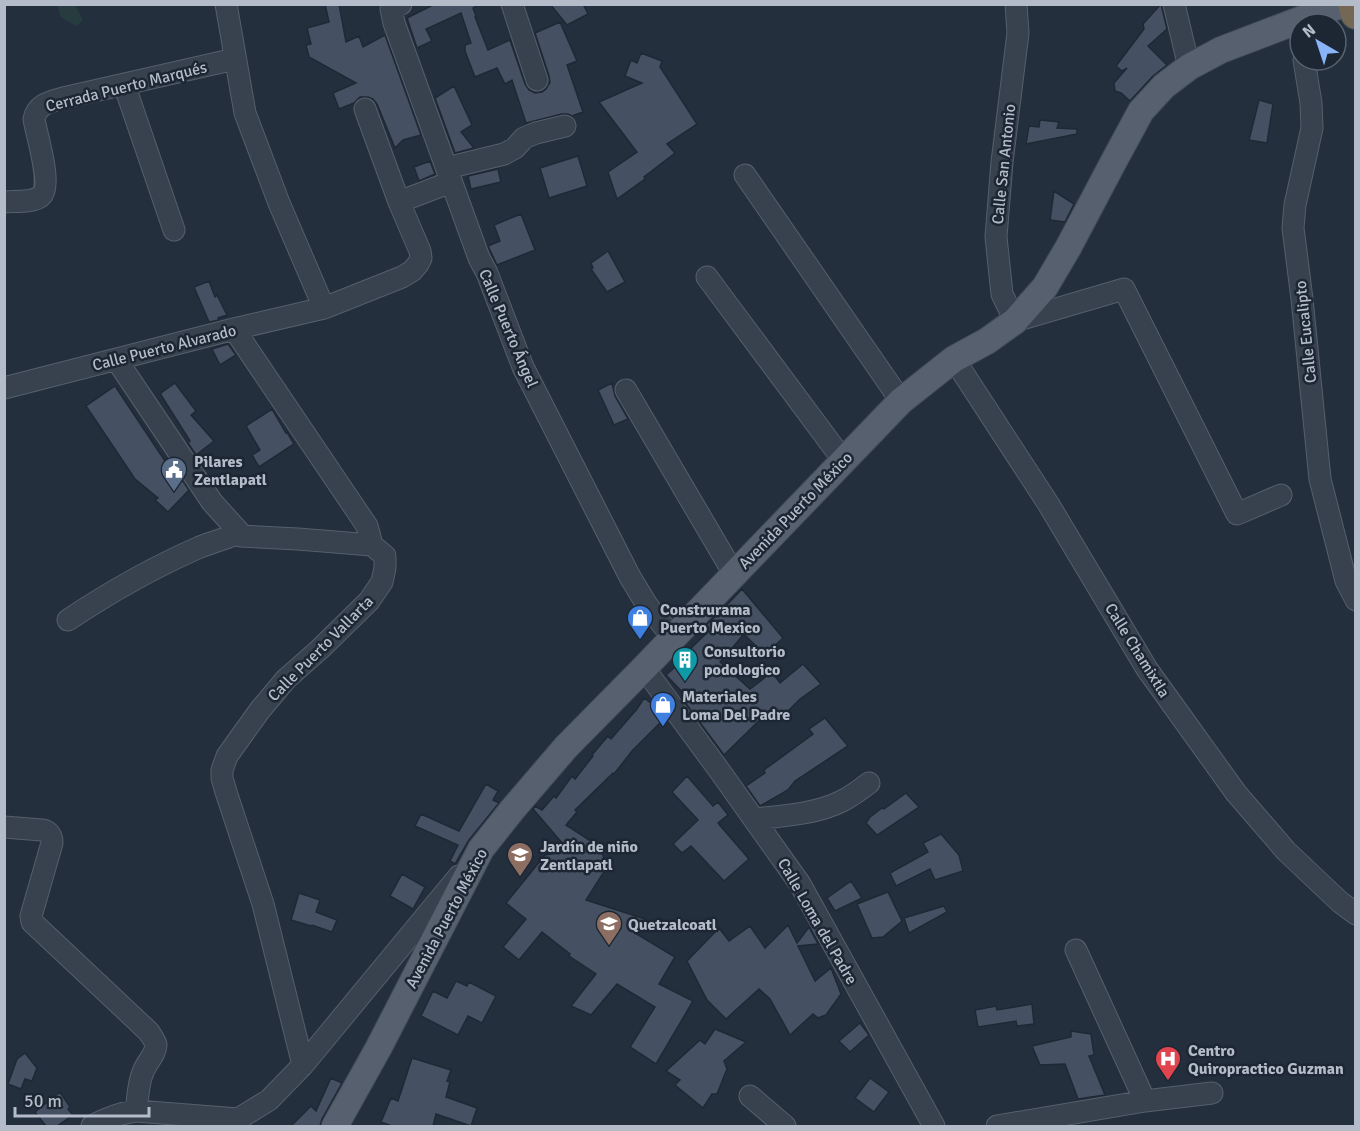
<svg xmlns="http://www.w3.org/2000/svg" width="1360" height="1131" viewBox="0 0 1360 1131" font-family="Signika,sans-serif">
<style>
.green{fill:#263c3f}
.building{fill:#455162;stroke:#1f2835;stroke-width:1.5}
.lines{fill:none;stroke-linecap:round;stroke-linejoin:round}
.minor-casing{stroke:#565f6c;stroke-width:23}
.major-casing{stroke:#414a57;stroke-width:28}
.highway-casing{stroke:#434c59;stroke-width:32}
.minor{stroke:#38414e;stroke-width:21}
.major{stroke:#56606e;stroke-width:26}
.highway{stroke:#746855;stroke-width:30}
.labels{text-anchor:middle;stroke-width:5;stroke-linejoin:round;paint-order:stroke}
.street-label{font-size:16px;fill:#b4bcc9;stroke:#1d2633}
.poi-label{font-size:16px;font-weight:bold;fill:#b4bcc9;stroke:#1d2633;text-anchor:start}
</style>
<rect width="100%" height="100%" fill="#242f3e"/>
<path class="green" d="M57,5H75L83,20L76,26L61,17Z"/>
<path class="building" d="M325,4H339L346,42L359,36L363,47L385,35L421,135L403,140L395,148L377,104L373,99L368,97H360L354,103L339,109L333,93L356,83L309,57L306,45L311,44L307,28L329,22Z
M435,4H480L473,8L476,16L475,17L488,50L510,40L525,84L529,90L535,93L542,92L546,89L550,82L549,76L535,33L560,22L577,61L567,65L583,112L572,116L568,114H562L526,123L512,80L505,84L497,68L475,77L465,51V45L471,43L461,13L426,29L432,41L417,48L407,18Z
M550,4H583L588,14L567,25Z
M1161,4L1167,29L1148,46L1167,65L1153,76L1130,101L1121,93L1115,91L1114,83L1127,68L1122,71L1116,66L1144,29L1143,24Z
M641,53L662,61L660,67L697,124L667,144L675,153L644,177L645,179L617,199L608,172L637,152L599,102L642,83L625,76L631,60L637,63Z
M454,86L472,125L461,132L474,148L455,153L435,98Z
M1259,100L1273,104L1267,143L1249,140Z
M1040,120L1059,122L1057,128L1077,129V134L1026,144L1029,126L1039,127Z
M578,156L587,186L549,198L540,168Z
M430,161L435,174L419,181L414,167Z
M498,169L501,182L471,189L468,176Z
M1054,191L1074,204L1065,222L1050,220Z
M521,214L535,250L497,265L488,246L500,241L494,225Z
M608,251L625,282L607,292L591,269L593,268L591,263Z
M209,281L215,297L217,295L227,315L218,318L219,320L209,322L194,287Z
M228,344L236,355L220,365L212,349Z
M175,383L196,411L191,415L214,441L196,455L188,443L190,441L161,395V393Z
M612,383L615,396L628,419L614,425L598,390Z
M115,386L165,461L168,459L189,490L168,512L155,500L158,498L135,479L86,406Z
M272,409L286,433L287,432L294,444L259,467L252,455L260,450L246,426Z
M742,589L783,638L765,655L744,634L720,662L750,689L772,672L780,683L803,664L821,684L800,699L784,715L773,707L724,755L684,701L688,698L666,675L691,653L689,650L709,631L705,626L722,610Z
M644,698L659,709L665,718L632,751L614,774L613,773L575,810L577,812L566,825L600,847L607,867L586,900L645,919L635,933L675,957L659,984L693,1001L656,1064L630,1047L655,1007L617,984L591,1015L571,1006L596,974L569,956L570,954L542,932L519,960L503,947L526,919L506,903L545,855L569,851L533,809L535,806L542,810L554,796L556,798L572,776L575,779L593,756L592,755L608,736L611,739L637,709Z
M825,718L848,746L795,781L788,790L760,806L746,786L765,773L764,770L813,734L809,729Z
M687,776L713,806L718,802L728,815L718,823L749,859L724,881L691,846L682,853L673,844L698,820L672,792Z
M486,784L498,791L493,800L499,803L469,840L455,864L450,861L458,845L415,826L421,814L459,831Z
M906,793L919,807L877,835L866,823L870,817L882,808L884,809Z
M941,834L959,855L963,871L935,880L930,869L896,886L890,873L928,852L923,843Z
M402,874L425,887L413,909L390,896Z
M851,881L862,898L835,911L827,898Z
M888,892L902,921L883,937L872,938L857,904Z
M299,893L320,900L316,912L337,920L332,932L312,925L311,926L291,920Z
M944,906L947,912L909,933L904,918Z
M788,925L797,943L809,927L818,944L798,946L815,981L831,968L841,994L826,1015L818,1018L813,1014L790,1035L770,999L759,989L726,1019L707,1000L687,961L719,928L729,941L750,926L765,948Z
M456,981L467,986L469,982L496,996L482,1023L468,1016L458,1035L421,1016L433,991L447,998Z
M1032,1004L1034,1024L1017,1026L1016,1021L978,1027L975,1010L996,1006L997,1010Z
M860,1023L869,1035L850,1052L839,1041Z
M715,1029L746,1042L724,1061L727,1069L717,1094H712L703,1108L675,1085L680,1080L666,1071L700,1040L705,1044Z
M1071,1031L1091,1034L1094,1055L1089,1056L1105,1095L1078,1099L1065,1064L1040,1065L1032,1046L1071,1037Z
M25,1053L37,1068L32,1081L25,1079L21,1089L8,1084L17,1059Z
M412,1058L451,1070L447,1081L450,1082L446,1097L477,1108L471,1126L436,1114L433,1126H392L381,1122L391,1098L398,1101Z
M331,1078L342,1083L322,1119L320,1126H291L311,1106L316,1111Z
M870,1078L889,1092L874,1112L855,1098Z
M60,1092L70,1107L68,1109L73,1115L57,1126H46L35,1112Z"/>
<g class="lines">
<defs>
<path id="minor" d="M226,4L245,113L279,203L324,308
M401,4L391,9L394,23L479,258L487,273L523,367L630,577L647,605L672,637
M512,4L537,80
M1016,4L1018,33L1002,162L996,237L1002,294L1015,321L1124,289L1237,514L1281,495
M1174,4L1189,67
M1304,60L1311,103L1312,128L1295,205L1293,228L1302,299L1320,479L1346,581L1356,600
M124,84L174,230
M447,168L504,154L515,148L524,138L536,133L565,126
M745,175L901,401
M4,202C15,201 33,203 41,196C53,186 36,133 34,119C37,104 50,102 63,98L235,59
M399,202L451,182
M707,277L843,460
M234,329L367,526L372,545L385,556V568L382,582L369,601L320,649L286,679L260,710L227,756L222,770V778L226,792L263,904L303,1065
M116,359L212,502L240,533
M954,359L1049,505L1147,669L1236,793L1286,851L1340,902L1356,914
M4,388L234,329L324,308L402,277L412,271L418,264L421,258L420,251L399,202L365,109
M626,390L734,574
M68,620C110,592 154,567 200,547C213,542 227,538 240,533L241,536L298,539L372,545
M644,668L719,770L800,884L934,1126
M754,819C782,816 817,814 842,801C852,796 860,790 869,783
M4,827L42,830C49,831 52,836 52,843L31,916L32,922L149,1032C151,1036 155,1040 156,1045C156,1054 146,1063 143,1072C138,1083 138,1098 136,1111
M1076,950L1145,1101
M750,1096L785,1126
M92,1126C107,1118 120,1113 136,1111L238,1119L269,1100L303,1065L459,876
M997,1126L1145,1101L1212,1093"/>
<path id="major" d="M335,1126L379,1047L481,849L512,810L566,747L644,668L901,401L954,359L987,341L1015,321L1045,287L1068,248L1115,159L1141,111L1164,86L1189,67L1221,50L1331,8L1350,4"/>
<path id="highway" d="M1353,4L1356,14"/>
</defs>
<use href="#minor" class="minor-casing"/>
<use href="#major" class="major-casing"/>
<use href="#highway" class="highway-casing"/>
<use href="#minor" class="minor"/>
<use href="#major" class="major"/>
<use href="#highway" class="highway"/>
</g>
<defs>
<symbol id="civic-pin" viewBox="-11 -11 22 30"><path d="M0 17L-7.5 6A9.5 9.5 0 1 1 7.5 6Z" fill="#5c6f8a" stroke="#1d2633"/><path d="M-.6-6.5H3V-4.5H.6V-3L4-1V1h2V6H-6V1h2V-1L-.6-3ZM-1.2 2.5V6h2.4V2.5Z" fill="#fff"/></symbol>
<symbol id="shop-pin" viewBox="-11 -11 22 30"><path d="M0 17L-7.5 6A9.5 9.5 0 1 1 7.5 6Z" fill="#3f7fe0" stroke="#1d2633"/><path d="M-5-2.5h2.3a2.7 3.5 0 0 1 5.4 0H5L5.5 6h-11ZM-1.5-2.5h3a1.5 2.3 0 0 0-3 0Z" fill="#fff"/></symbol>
<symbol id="building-pin" viewBox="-11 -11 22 30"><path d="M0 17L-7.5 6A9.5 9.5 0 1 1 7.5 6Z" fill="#0f9aa8" stroke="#1d2633"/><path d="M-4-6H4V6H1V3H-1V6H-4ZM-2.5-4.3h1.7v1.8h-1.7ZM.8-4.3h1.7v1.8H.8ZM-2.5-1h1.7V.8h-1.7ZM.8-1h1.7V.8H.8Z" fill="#fff"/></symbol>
<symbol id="school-pin" viewBox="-11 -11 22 30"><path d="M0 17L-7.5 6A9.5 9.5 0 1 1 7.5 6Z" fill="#8d6e63" stroke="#1d2633"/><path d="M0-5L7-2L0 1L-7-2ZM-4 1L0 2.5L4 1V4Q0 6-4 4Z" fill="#fff"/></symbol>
<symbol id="hospital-pin" viewBox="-11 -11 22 30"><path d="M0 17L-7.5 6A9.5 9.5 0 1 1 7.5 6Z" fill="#e0444e" stroke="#1d2633"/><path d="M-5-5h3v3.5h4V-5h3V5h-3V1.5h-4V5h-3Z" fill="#fff"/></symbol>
</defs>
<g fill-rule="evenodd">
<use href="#civic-pin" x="159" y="455" width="30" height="40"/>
<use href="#shop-pin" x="625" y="603" width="30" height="40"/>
<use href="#building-pin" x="670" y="645" width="30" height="40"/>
<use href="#shop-pin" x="648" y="690" width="30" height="40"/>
<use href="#school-pin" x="505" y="840" width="30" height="40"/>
<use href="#school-pin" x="594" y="909" width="30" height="40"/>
<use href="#hospital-pin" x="1153" y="1044" width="30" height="40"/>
</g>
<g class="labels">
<g class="street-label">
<text transform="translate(126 86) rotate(-14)" y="6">Cerrada Puerto Marqués</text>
<text transform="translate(1003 164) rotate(-84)" y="6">Calle San Antonio</text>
<text transform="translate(509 328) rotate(67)" y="6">Calle Puerto Ángel</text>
<text transform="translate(1305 332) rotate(-96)" y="6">Calle Eucalipto</text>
<text transform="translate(164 347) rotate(-14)" y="6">Calle Puerto Alvarado</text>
<text transform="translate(795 510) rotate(-46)" y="6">Avenida Puerto México</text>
<text transform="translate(320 648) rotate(-45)" y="6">Calle Puerto Vallarta</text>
<text transform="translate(1138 650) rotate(58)" y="6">Calle Chamixtla</text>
<text transform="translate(446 918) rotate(-62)" y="6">Avenida Puerto México</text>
<text transform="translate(818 921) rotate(60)" y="6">Calle Loma del Padre</text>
</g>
<g class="poi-label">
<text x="194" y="467">Pilares<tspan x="194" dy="18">Zentlapatl</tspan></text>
<text x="660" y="615">Construrama<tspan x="660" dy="18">Puerto Mexico</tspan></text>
<text x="704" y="657">Consultorio<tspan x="704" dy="18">podologico</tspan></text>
<text x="682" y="702">Materiales<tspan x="682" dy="18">Loma Del Padre</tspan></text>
<text x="540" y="852">Jardín de niño<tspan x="540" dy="18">Zentlapatl</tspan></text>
<text x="628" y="930">Quetzalcoatl</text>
<text x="1188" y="1056">Centro<tspan x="1188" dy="18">Quiropractico Guzman</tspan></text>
</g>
</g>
<rect width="1360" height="1131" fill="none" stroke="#b4bcc9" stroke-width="12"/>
<g transform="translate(1318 42) rotate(321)"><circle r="28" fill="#1d2633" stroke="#59626f" stroke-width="1.5"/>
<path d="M0-4.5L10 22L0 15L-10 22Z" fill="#8ab4f8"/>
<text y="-9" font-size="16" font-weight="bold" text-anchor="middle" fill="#b4bcc9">N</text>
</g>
<path d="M15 1107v9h134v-9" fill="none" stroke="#b4bcc9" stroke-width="3"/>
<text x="24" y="1107" font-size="18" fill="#b4bcc9" stroke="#1d2633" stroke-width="4.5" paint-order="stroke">50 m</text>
</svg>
